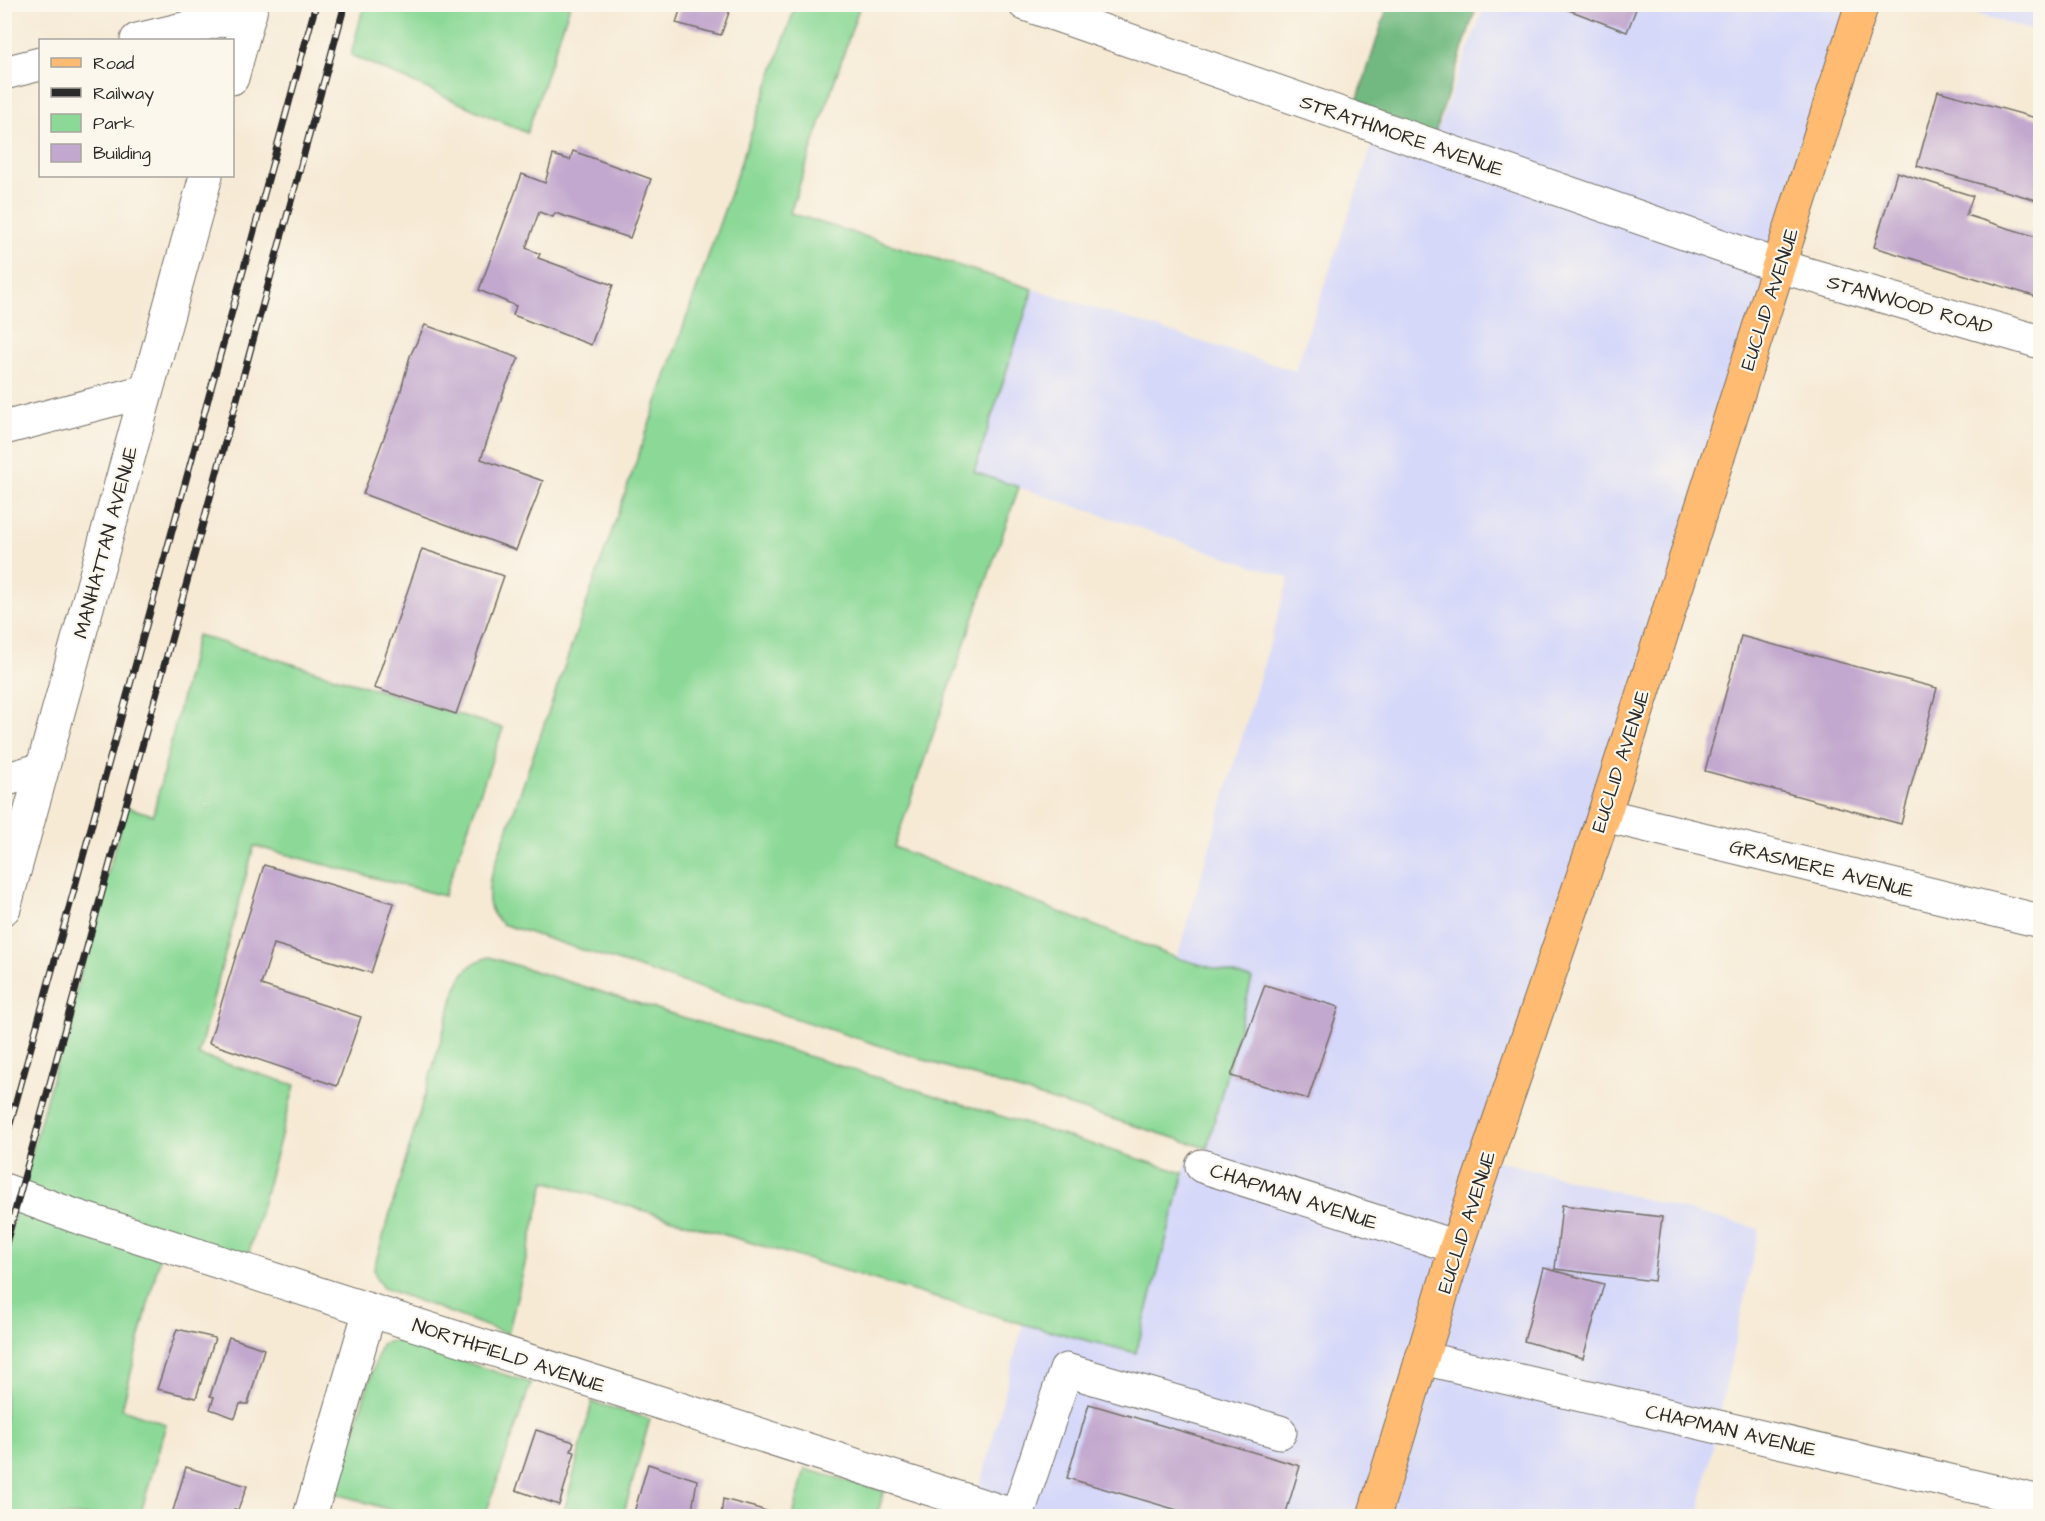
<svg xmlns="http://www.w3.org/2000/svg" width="2045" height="1521" viewBox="0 0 2045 1521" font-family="'Architects Daughter',sans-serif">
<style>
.built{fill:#d5d8f9}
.green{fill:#8cd997;stroke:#5c8261;stroke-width:1.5}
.forest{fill:#71b980;stroke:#4e7256;stroke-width:1.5}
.building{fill:#c2a8ce}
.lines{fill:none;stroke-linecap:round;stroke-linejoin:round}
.minor-casing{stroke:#726e66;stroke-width:35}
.major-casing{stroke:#726e66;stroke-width:35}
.minor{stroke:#fff;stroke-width:33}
.major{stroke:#ffbb71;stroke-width:33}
.rail-casing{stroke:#2b2b2b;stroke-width:7}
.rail{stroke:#fbf7ec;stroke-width:4.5;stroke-dasharray:14;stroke-linecap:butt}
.labels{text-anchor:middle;stroke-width:4.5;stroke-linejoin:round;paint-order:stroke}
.street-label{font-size:20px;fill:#2b2b2b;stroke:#fbf7ec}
</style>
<rect width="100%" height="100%" fill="#fbf7ec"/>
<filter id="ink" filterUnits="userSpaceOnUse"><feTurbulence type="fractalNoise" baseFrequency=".0167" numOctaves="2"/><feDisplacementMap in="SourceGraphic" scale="12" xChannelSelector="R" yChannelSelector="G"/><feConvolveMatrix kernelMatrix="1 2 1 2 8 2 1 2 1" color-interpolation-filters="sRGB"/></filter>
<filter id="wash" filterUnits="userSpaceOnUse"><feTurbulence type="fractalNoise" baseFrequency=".008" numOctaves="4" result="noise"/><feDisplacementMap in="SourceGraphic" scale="24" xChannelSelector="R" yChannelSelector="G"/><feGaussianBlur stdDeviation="1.35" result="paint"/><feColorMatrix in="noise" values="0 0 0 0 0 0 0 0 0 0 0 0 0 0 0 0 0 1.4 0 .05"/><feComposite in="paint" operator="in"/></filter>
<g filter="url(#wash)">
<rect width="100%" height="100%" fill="#f6ead5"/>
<path class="built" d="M1485,5H1862L1487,1158L1759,1229L1698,1516H972L1023,1324L1136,1352L1187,1161L1202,1165L1252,980L1177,958L1289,578L974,472L1033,289L1295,371L1379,126L1432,144Z
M1949,5H2040V33Z"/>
<path class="green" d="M364,5H570L527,133L351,55Z
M796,5H860L790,213L1033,289L974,472L1019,487L894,847L1177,958L1252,979L1207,1148L1018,1090L502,924C486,911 488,897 490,879Z
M197,635L503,728L444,896L254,846L198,1055L295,1085L244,1270L163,1244L122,1409L166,1424L140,1516H5V1251L126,807L153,815Z
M489,957L1184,1173L1136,1353L1023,1324L545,1181L508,1334L383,1288L376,1278L374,1268L456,988C464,970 470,963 489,957Z
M392,1341L406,1343L531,1383L485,1516H411L334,1493L381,1344Z
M592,1402L650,1419L623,1516H563Z
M805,1469L884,1491L877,1516H793Z"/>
<path class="forest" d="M1388,5H1477L1431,145L1352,117Z"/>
<g id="blocks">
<path class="building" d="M682,4H732L721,35L676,23Z
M1553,4H1638L1627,32Z
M1938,91L2040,119V201L1917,166Z
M573,151L651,179L630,238L555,213L553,217L539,212L526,248L540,254L538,258L613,285L591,345L513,315L516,306L479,290L522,174L545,183L553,155L570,160Z
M1897,172L1973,196L1966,215L2040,238V298L1874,247Z
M425,325L519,358L505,388L481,459L543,481L516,550L363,494L400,394L410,356Z
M422,549L504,576L456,714L374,688Z
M1741,636L1937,688L1901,824L1705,771Z
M264,865L394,903L371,973L274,944L261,985L361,1017L337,1086L209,1043Z
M1265,985L1339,1007L1308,1099L1231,1076Z
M1562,1205L1662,1217L1654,1281L1555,1269Z
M1544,1268L1604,1284L1583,1358L1524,1341Z
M177,1329L215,1338L196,1398L157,1389Z
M229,1337L264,1349L248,1404H240L235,1418L210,1409L214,1397L210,1396Z
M1089,1404L1300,1466L1285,1516H1198L1067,1478Z
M536,1430L574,1442L571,1451L575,1452L559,1505L516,1490Z
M648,1464L697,1480L691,1516H633Z
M186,1467L247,1486L238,1510L234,1509L231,1516H178L172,1514Z
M723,1499L757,1508L780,1516H721Z"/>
</g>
</g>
<g filter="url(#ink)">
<use href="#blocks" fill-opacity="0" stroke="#726e66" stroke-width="1.5"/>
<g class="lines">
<defs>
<path id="minor" d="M1025,4L1779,266L2040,342
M137,40L250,13
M4,73L40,64
M232,78L252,4
M4,428L146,391
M4,780L42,769
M1604,815L2040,921
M4,908L206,176
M1202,1166L1456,1247
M4,1190L75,1216L1015,1516
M1422,1358L2040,1502
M310,1516L370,1310
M1017,1516L1066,1370L1280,1432"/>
<path id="major" d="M1374,1516L1456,1247L1604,815L1862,4"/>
</defs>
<use href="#minor" class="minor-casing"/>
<use href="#major" class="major-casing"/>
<use href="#minor" class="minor"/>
<use href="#major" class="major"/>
<defs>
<path id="rail" d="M4,1146L316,4
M4,1251L345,4"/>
</defs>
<use href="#rail" class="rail-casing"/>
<use href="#rail" class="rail"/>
</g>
</g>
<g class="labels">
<g class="street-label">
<text transform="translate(1402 135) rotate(19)" y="7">STRATHMORE AVENUE</text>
<text transform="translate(1769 299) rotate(-72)" y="7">EUCLID AVENUE</text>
<text transform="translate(1910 304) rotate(16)" y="7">STANWOOD ROAD</text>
<text transform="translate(105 542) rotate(-75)" y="7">MANHATTAN AVENUE</text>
<text transform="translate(1620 761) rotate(-72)" y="7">EUCLID AVENUE</text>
<text transform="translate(1822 868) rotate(14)" y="7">GRASMERE AVENUE</text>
<text transform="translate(1294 1196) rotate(18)" y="7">CHAPMAN AVENUE</text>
<text transform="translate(1466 1222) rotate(-72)" y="7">EUCLID AVENUE</text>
<text transform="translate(509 1355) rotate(18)" y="7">NORTHFIELD AVENUE</text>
<text transform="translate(1731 1430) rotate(13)" y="7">CHAPMAN AVENUE</text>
</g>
</g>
<rect width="2045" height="1521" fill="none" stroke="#fbf7ec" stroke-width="24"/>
<rect x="39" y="39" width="195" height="138" fill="#fbf7ec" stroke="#a8a59f" stroke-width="1.5"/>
<rect x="51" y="58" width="30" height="9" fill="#ffbb71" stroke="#a8a59f" stroke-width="1.5"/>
<text x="93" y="69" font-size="18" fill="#2b2b2b">Road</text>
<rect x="51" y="88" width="30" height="9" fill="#2b2b2b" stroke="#a8a59f" stroke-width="1.5"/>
<text x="93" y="99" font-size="18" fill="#2b2b2b">Railway</text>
<rect x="51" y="114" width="30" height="18" fill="#8cd997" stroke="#a8a59f" stroke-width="1.5"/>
<text x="93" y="129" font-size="18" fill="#2b2b2b">Park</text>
<rect x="51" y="144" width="30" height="18" fill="#c2a8ce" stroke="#a8a59f" stroke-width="1.5"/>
<text x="93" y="159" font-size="18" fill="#2b2b2b">Building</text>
</svg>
